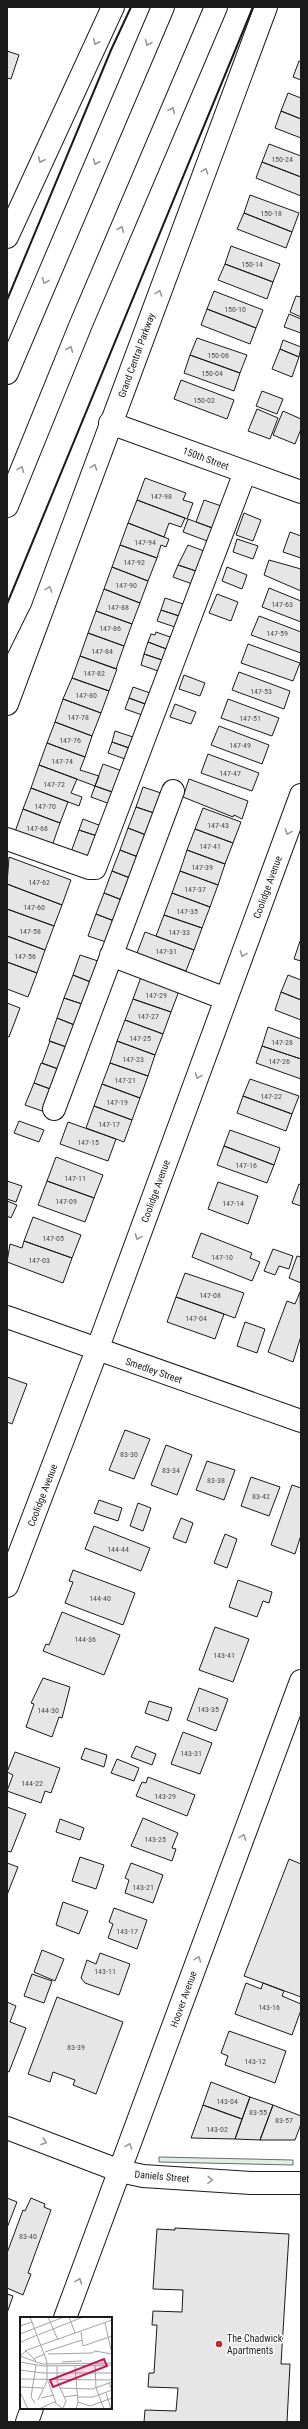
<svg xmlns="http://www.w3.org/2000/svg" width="308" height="2429" viewBox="0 0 308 2429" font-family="'Roboto Condensed',sans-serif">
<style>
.green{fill:#e0efe3;stroke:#6a6a6a}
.building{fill:#e6e6e6;stroke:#1a1a1a}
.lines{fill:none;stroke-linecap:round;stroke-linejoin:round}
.minor-casing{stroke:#1a1a1a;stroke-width:24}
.major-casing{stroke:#1a1a1a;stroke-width:24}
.highway-casing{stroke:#1a1a1a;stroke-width:24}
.minor{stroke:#fff;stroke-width:22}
.major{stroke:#fff;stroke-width:22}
.highway{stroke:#fff;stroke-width:22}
.wall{stroke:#1a1a1a;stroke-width:2}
.oneway{stroke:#989898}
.poi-dot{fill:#c62828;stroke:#fff;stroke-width:1.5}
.labels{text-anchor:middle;stroke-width:3;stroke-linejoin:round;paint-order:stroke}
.number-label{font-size:8px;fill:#4d4d4d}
.street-label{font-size:10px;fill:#1a1a1a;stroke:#fff}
.poi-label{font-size:10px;fill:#1a1a1a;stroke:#fff;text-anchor:start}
.inset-road{fill:none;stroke:#a3a3a3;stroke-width:1}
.view{fill:#c2185b;fill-opacity:0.15;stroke:#c2185b;stroke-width:2}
.inset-edge{fill:none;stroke:#1a1a1a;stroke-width:2}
</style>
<rect width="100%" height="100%" fill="#fff"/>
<path class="green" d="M159,2157L293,2160V2165L159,2162Z"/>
<path class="building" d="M7,51L19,55L11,79L7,78Z
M299,61L301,62V80L293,77Z
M288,93L301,98V119L281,111Z
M281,111L301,119V138L275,128Z
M269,144L301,156V177L262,162Z
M262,162L301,177V196L256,178Z
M250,195L299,213L292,232L244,213Z
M244,213L292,232L286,248L237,229Z
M231,246L280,264L273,282L225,264Z
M225,264L273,282L267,299L218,280Z
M214,291L263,310L256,328L207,309Z
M296,296L301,297V317L290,312Z
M207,309L256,328L250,344L201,325Z
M289,314L301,319V333L284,327Z
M197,338L247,355L240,373L190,355Z
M283,340L301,347L299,357L280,349Z
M280,349L299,357L292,377L272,369Z
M190,355L240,373L234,391L184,373Z
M181,380L234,400L227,419L174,399Z
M262,391L283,399L277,414L256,406Z
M257,409L278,418L270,439L248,431Z
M283,411L301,419V429L295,444L273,435Z
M145,478L186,493L183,500L193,503L187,519L137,500Z
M137,500L185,518L181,527L169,523L164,537L128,523Z
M204,500L227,508L218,530L196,522Z
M244,513L261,520L253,541L236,535Z
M188,519L215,529L210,542L183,532Z
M128,523L169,539L166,547L161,545L157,558L120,545Z
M290,532L301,536V558L283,552Z
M237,539L258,546L253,559L233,552Z
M120,545L157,558L148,581L112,567Z
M188,545L204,551L199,572L178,565Z
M269,560L301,569V591L264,575Z
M178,565L199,572L195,585L173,577Z
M112,567L148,581L140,603L104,589Z
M227,567L247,575L242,589L222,581Z
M269,588L301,601V622L262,607Z
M104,589L140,603L132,624L96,611Z
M217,594L238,602L231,621L209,613Z
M165,598L186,605L182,617L161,610Z
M161,610L182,617L178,628L157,621Z
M96,611L132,624L124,646L88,633Z
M259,616L301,632V653L251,635Z
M156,632L173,638L169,650L148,642L151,634L155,635Z
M88,633L124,646L116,669L80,656Z
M148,642L169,650L165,661L144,654Z
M248,644L300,663L293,681L241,663Z
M144,654L165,661L161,672L141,665Z
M80,656L117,669L109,691L72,678Z
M239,672L290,691L284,709L232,690Z
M184,675L205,683L200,696L179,689Z
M72,678L109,691L101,713L63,699Z
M133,687L153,694L148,705L129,698Z
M129,698L148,705L145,716L125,709Z
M63,699L101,713L92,736L55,722Z
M228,699L279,718L272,736L221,718Z
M175,704L196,712L191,724L170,717Z
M55,722L92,736L85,757L47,743Z
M219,726L269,745L262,764L211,745Z
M115,731L136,738L132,749L112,742Z
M112,742L132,749L128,760L108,753Z
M47,743L85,757L80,770L99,776L95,786L39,765Z
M208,754L259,773L252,791L201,773Z
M103,764L122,771L115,793L95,786Z
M39,765L77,779L71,793L82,797L79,806L31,788Z
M189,779L248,801L242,819L234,815L233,817L183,797Z
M95,786L115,793L110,804L91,797Z
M143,787L161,793L154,813L136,807Z
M31,788L68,802L60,823L23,809Z
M136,807L154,813L146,835L128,828Z
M203,808L241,822L233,843L195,829Z
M23,809L60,823L52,846L15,832Z
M83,819L104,827L100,837L79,830Z
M128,828L146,835L138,857L120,850Z
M195,829L233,843L225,864L187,850Z
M79,830L100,837L92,860L71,852Z
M120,850L138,857L130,878L112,871Z
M187,850L225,864L218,885L180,871Z
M9,857L71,880L62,905L7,884Z
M112,871L130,878L122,900L104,893Z
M180,871L218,885L210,907L172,893Z
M7,884L62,905L54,926L7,909Z
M104,893L122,900L114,921L96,914Z
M172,893L210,907L202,928L164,915Z
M7,909L54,926L45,950L7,936Z
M96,914L114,921L106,942L88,936Z
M164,915L202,928L194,950L156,936Z
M145,932L194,950L186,971L137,953Z
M7,936L45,950L37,973L7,962Z
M300,941H301V961L294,959Z
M80,955L101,962L93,983L73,975Z
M7,962L37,973L28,997L7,989Z
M73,975L93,983L85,1005L64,998Z
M288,975L301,980V1000L281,992Z
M141,977L179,991L171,1012L133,999Z
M281,992L301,1000V1020L275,1010Z
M64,998L85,1005L77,1026L57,1018Z
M133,999L171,1012L163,1034L125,1020Z
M7,1003L20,1008L9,1037L7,1036Z
M57,1018L77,1026L69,1048L49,1041Z
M125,1020L163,1034L155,1055L117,1041Z
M268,1027L301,1039V1059L262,1046Z
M50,1041L69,1048L61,1070L42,1063Z
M117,1041L155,1055L148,1076L110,1063Z
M262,1046L301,1059V1079L256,1063Z
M41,1063L61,1070L53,1090L34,1083Z
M110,1063L148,1076L140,1098L102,1084Z
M250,1079L299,1096L292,1114L243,1096Z
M34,1083L53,1090L45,1112L25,1105Z
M102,1084L140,1098L132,1120L94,1106Z
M243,1096L292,1114L286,1131L237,1113Z
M94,1106L132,1120L124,1142L86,1128Z
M19,1121L44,1130L39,1142L14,1133Z
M68,1122L116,1139L108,1161L60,1144Z
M230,1130L280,1148L274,1165L224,1146Z
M224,1146L274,1165L267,1183L217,1165Z
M56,1157L103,1175L94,1198L47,1181Z
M7,1181L22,1186L16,1202L7,1199Z
M47,1181L94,1198L85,1222L38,1205Z
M218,1182L258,1196L248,1224L208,1209Z
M299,1184L301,1185V1206L292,1203Z
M7,1201L17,1205L11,1218L7,1216Z
M33,1217L81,1235L72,1258L24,1241Z
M201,1233L252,1253L250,1258L260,1262L252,1281L192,1257Z
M24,1241L72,1258L63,1283L7,1262L10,1244L22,1248Z
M273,1249L293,1256L289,1269L279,1266L275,1275L264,1271Z
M297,1256L301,1257V1283L289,1278Z
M185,1273L244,1293L235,1318L176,1297Z
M300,1292L301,1336L293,1362L268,1352L287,1301L295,1304Z
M176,1297L224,1314L215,1339L167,1322Z
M245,1322L265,1329L257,1353L237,1346Z
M7,1377L27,1384L12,1424L7,1422Z
M125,1430L150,1439L134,1479L109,1470Z
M166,1445L192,1455L177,1495L151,1485Z
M207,1461L235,1470L224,1500L196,1490Z
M251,1477L280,1487L269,1516L241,1506Z
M292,1485L301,1488V1535L295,1554L271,1545Z
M99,1500L122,1508L118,1521L94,1513Z
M138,1503L151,1508L143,1531L130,1526Z
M181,1518L193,1523L186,1543L173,1538Z
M94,1526L150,1548L141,1571L85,1549Z
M225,1534L237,1539L227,1568L214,1563Z
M73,1570L135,1593L123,1625L65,1603L73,1582L69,1581Z
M238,1580L272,1592L269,1603L263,1601L257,1617L229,1607Z
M62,1612L120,1635L104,1675L43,1651L46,1644L49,1645Z
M215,1627L249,1639L233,1682L199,1670Z
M43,1678L70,1687L62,1718L59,1717L52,1737L26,1727L34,1704L31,1703Z
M199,1688L228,1699L216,1731L187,1720Z
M149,1701L172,1708L168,1721L145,1713Z
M183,1732L212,1743L200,1774L171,1764Z
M136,1746L156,1754L152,1765L131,1757Z
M85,1748L107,1755L104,1767L81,1759Z
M15,1752L60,1768L51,1793L45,1791L41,1803L7,1791L13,1775L7,1772Z
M117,1759L139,1768L134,1781L111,1773Z
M148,1777L195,1795L187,1816L136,1796L142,1782L146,1783Z
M7,1807L26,1814L11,1852L7,1851Z
M143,1818L178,1833L172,1848L176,1849L172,1861L131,1846Z
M60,1819L84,1828L80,1840L56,1832Z
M80,1857L104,1865L96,1889L72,1881Z
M289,1859L301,1864V1997L244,1976Z
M7,1863L18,1867L7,1895Z
M131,1863L163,1875L153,1903L125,1893L129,1880L125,1878Z
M63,1902L88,1911L79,1934L56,1925Z
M114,1908L147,1920L137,1949L108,1938L113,1924L109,1922Z
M42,1950L64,1959L55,1981L34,1972Z
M100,1953L130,1964L119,1995L85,1983L81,1978L87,1960L96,1964Z
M32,1974L52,1981L44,2003L24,1996Z
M246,1983L261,1989L263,1983L284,1991L282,1996L301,2004V2010L292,2035L235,2014Z
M57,1997L123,2022L96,2094L73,2085L75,2080L53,2072L50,2082L28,2074Z
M7,2002L16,2006L10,2022L26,2028L9,2072L7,2071Z
M229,2031L286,2051L275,2083L225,2065L228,2056L221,2053Z
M211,2082L250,2097L242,2119L203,2105Z
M250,2097L273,2105L260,2140L235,2139Z
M203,2105L242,2119L235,2139L191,2138Z
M273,2105L301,2116V2124L295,2140H260Z
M7,2198L17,2202L7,2228Z
M31,2198L45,2204L44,2207L51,2210L28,2273L31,2274L23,2295L7,2288V2253L23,2210L25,2211Z
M175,2228L289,2234L281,2364H290L287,2422H144L145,2410L176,2411L178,2388L148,2387L149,2373H154L157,2325H152L153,2311L182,2312L183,2290L153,2289L157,2229L175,2230Z
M7,2294L13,2296L7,2313Z"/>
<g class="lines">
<defs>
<path id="minor" d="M110,423L301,492
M7,839L89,868H95L245,472
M111,955L226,999
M54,1109L173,791
M7,1317L301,1421
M7,1586L97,1350L301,795
M7,2128L120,2171L143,2176L251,2183H301
M65,2318L301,1681
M27,2422L32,2408"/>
<path id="major" d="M7,237L113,7
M7,704L266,7"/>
<path id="highway" d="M7,373L163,7
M7,506L81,324L216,7
M7,681L39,616"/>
</defs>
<use href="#minor" class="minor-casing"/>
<use href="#major" class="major-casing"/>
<use href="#highway" class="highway-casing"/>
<use href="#minor" class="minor"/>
<use href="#major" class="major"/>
<use href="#highway" class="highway"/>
<path class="wall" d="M7,300L111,50L131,7
M7,604L253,7"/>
</g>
<defs><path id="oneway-chevron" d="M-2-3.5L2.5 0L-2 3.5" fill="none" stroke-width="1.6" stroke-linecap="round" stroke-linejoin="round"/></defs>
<g class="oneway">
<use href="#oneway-chevron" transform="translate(96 42) rotate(116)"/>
<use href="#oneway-chevron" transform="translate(148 43) rotate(113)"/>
<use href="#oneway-chevron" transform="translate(172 110) rotate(-66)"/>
<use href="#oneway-chevron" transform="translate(41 160) rotate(115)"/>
<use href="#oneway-chevron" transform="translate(96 162) rotate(113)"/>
<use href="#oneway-chevron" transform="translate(205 171) rotate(-70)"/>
<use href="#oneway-chevron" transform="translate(121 229) rotate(-67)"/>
<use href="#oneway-chevron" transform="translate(45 281) rotate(112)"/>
<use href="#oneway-chevron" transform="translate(159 293) rotate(-70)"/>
<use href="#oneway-chevron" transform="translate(70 349) rotate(-68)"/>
<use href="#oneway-chevron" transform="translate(94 467) rotate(-70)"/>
<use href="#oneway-chevron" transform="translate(21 469) rotate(-69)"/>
<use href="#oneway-chevron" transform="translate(49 589) rotate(-70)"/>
<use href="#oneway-chevron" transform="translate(288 832) rotate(110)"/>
<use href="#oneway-chevron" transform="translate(243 954) rotate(110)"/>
<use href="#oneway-chevron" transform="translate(198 1076) rotate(110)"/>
<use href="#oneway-chevron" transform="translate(138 1237) rotate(110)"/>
<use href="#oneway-chevron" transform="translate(243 1837) rotate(-70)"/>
<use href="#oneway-chevron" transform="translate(198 1959) rotate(-70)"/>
<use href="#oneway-chevron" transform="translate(44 2142) rotate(20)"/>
<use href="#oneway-chevron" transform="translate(129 2146) rotate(-70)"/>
<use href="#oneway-chevron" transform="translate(210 2180) rotate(3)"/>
<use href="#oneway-chevron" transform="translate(79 2281) rotate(-70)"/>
</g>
<circle class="poi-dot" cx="219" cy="2344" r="4"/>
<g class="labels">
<g class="number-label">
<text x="282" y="162">150-24</text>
<text x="271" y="216">150-18</text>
<text x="252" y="267">150-14</text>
<text x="235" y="312">150-10</text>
<text x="218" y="358">150-06</text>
<text x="212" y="376">150-04</text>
<text x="204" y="403">150-02</text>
<text x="161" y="499">147-98</text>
<text x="145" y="545">147-94</text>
<text x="134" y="565">147-92</text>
<text x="126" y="588">147-90</text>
<text x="282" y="607">147-63</text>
<text x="118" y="610">147-88</text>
<text x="110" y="631">147-86</text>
<text x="277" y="636">147-59</text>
<text x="102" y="654">147-84</text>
<text x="94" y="676">147-82</text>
<text x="261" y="694">147-53</text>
<text x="86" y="698">147-80</text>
<text x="78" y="720">147-78</text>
<text x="250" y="721">147-51</text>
<text x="70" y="743">147-76</text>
<text x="240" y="748">147-49</text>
<text x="62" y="764">147-74</text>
<text x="230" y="776">147-47</text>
<text x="54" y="787">147-72</text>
<text x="45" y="809">147-70</text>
<text x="218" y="828">147-43</text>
<text x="37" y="831">147-68</text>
<text x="210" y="849">147-41</text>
<text x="202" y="870">147-39</text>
<text x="39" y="885">147-62</text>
<text x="195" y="892">147-37</text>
<text x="34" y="910">147-60</text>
<text x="187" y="914">147-35</text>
<text x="30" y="934">147-58</text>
<text x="179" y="935">147-33</text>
<text x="166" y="954">147-31</text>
<text x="25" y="959">147-56</text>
<text x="156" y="998">147-29</text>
<text x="148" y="1019">147-27</text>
<text x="140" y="1041">147-25</text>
<text x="282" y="1045">147-28</text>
<text x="133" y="1062">147-23</text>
<text x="279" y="1064">147-26</text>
<text x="125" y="1083">147-21</text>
<text x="271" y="1099">147-22</text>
<text x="117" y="1105">147-19</text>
<text x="109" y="1127">147-17</text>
<text x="88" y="1145">147-15</text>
<text x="246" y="1168">147-16</text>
<text x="75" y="1181">147-11</text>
<text x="66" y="1204">147-09</text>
<text x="233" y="1206">147-14</text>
<text x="53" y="1241">147-05</text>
<text x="222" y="1260">147-10</text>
<text x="39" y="1263">147-03</text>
<text x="210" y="1298">147-08</text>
<text x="196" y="1321">147-04</text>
<text x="129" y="1457">83-30</text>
<text x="171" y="1473">83-34</text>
<text x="216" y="1483">83-38</text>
<text x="261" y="1499">83-42</text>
<text x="118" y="1552">144-44</text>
<text x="100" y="1601">144-40</text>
<text x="85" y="1642">144-36</text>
<text x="224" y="1658">143-41</text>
<text x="208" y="1712">143-35</text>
<text x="48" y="1713">144-30</text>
<text x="191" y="1756">143-31</text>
<text x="32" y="1786">144-22</text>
<text x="165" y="1799">143-29</text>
<text x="155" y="1842">143-25</text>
<text x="143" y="1890">143-21</text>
<text x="127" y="1934">143-17</text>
<text x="105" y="1974">143-11</text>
<text x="269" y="2010">143-16</text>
<text x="76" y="2050">83-39</text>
<text x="255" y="2064">143-12</text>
<text x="227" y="2104">143-04</text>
<text x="258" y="2115">83-55</text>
<text x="284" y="2123">83-57</text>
<text x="217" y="2132">143-02</text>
<text x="28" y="2239">83-40</text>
</g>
<g class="street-label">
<text transform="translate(136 355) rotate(-70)" y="4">Grand Central Parkway</text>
<text transform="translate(206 458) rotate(20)" y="4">150th Street</text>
<text transform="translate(267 887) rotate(-70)" y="4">Coolidge Avenue</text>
<text transform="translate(155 1191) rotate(-70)" y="4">Coolidge Avenue</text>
<text transform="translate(154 1370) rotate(19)" y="4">Smedley Street</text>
<text transform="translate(42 1495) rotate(-69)" y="4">Coolidge Avenue</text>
<text transform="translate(183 1999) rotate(-70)" y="4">Hoover Avenue</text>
<text transform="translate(162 2176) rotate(5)" y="4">Daniels Street</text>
</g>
<g class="poi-label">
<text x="227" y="2342">The Chadwick<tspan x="227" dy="12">Apartments</tspan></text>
</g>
</g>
<g transform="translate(20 2317)">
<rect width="92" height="92" fill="#fff"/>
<path class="inset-road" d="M10,0L27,45V64L18,83M28,0L38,23M49,0L55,16M85,6L92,37M0,9L12,5M61,15L63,29L92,19M0,17L44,0M18,18L63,0M1,25L17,18M5,33L16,44M25,35L62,23M28,37L72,36L75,34L92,37M0,39L7,33L92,3M0,39L22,47L92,46M13,42L25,37M0,45L23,49L92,48M42,45L62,44M75,48L76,71L84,92M37,49V64L46,84L43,91M55,49L58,85M0,53L23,56H92M0,62L92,63M28,64L36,86M0,70L23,71M40,71L72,72L92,65M86,76L91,92M1,77L8,92M44,80L58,78M58,80H73L92,73L89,66M21,81L34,78M15,86L11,80L16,48M19,92L34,85L43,92M56,92L58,85L70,89L92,81"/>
<path class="view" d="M84,42L87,49L33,70L30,63Z"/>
<rect width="92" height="92" class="inset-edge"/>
</g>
<rect width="308" height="2429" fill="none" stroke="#1a1a1a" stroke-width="16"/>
</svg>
